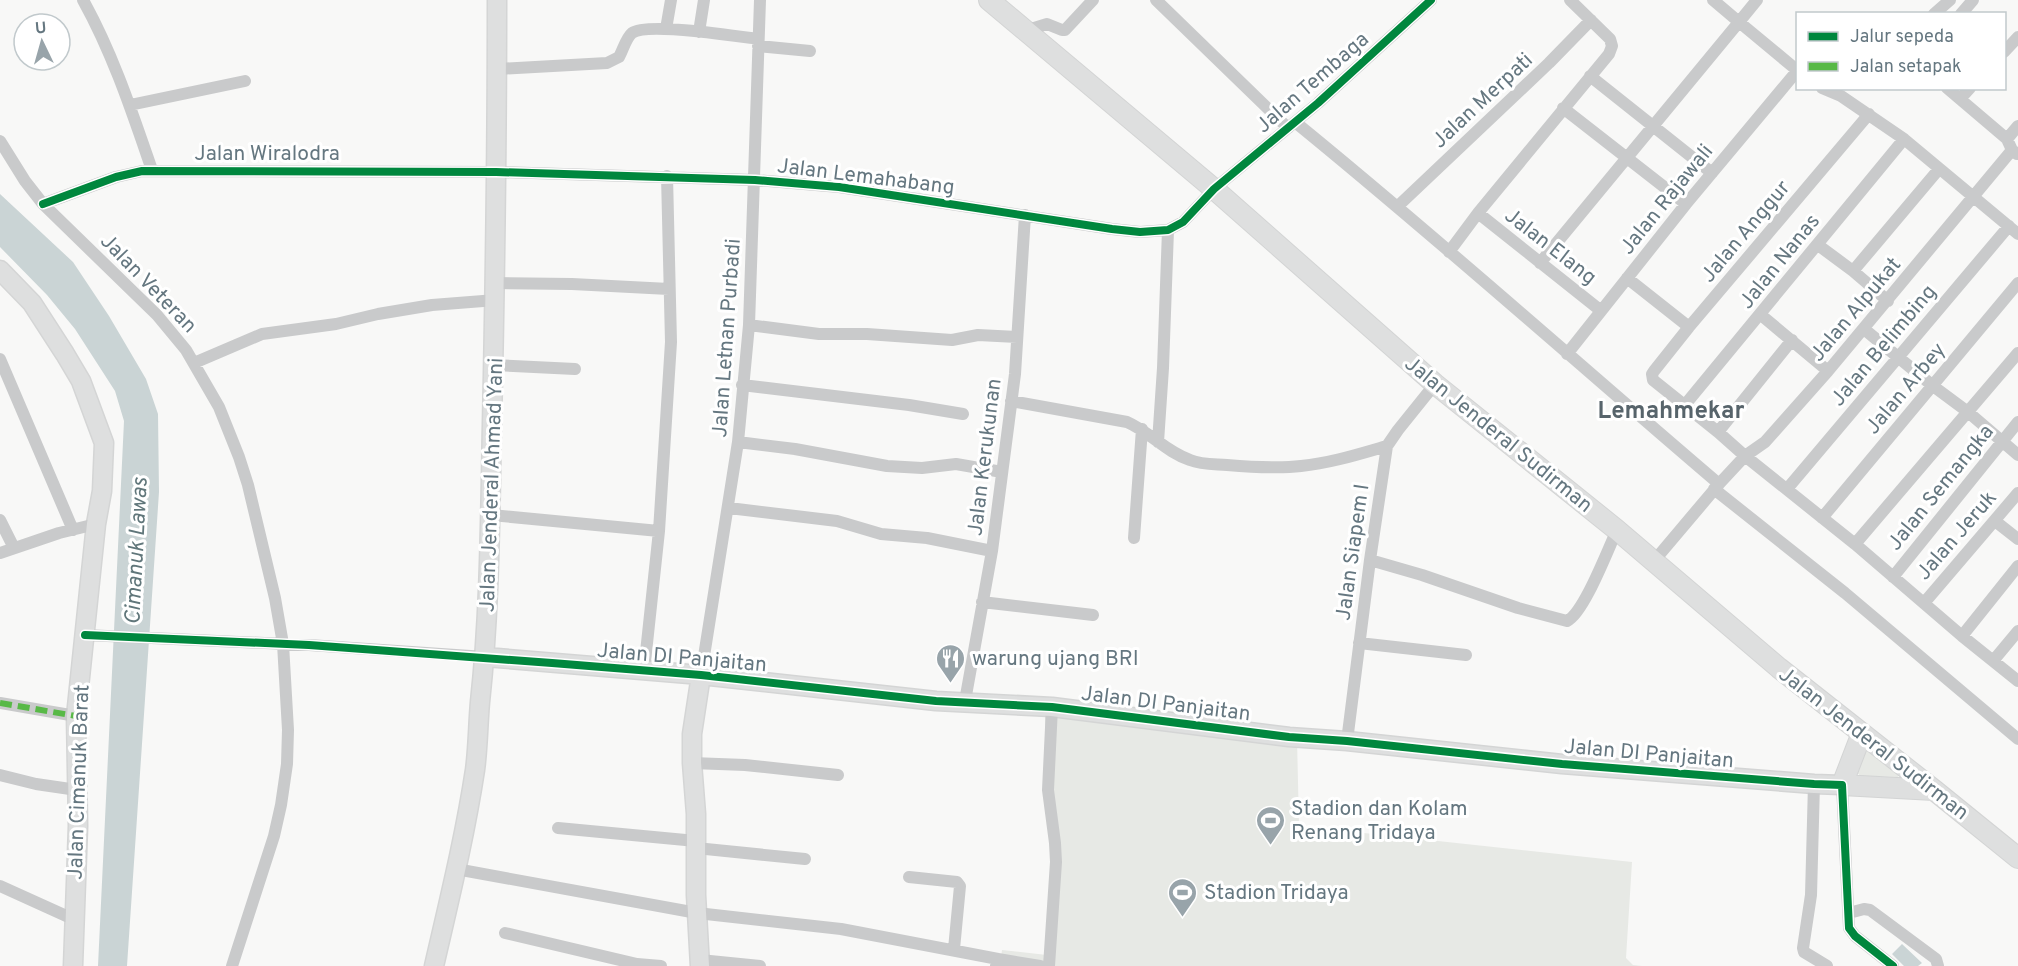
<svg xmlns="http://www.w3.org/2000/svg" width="2018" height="966" viewBox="0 0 2018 966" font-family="Overpass,sans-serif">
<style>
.green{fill:#e7e9e5}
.water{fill:#cad4d5}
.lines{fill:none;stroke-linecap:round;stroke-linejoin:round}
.secondary-casing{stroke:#d4d5d5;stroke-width:21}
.primary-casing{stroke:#d3d4d4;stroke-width:22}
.street{stroke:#c9cacb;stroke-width:12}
.secondary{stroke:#dedfdf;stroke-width:18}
.primary{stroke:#dedfdf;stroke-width:20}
.quiet{stroke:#58b947;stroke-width:6;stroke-dasharray:12 6;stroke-linecap:butt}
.cycleway-casing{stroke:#fff;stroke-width:11}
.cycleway{stroke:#00873e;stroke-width:8}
.labels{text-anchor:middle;stroke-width:6;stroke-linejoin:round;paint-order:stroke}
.street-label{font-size:21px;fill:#657780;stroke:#fff}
.poi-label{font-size:21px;fill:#657780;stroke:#fff;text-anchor:start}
.water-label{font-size:22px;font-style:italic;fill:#60767a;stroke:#fff}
.quarter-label{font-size:24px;font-weight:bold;fill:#57646b;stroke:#fff}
</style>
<rect width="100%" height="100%" fill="#f8f8f7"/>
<path class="green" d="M1045,714L1297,738L1299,826L1632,862L1626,958L1633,965L1642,966H1000L1002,950L1047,955L1054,859L1045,804Z
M1863,750L1869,751L1899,774L1898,777L1860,776L1855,770Z"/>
<path class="water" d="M0,194L73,262L109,316L146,379L158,414L159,492L127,966H98L124,421L115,391L75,329L47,295L0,247Z
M1902,944L1922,963L1918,966H1904L1892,954Z"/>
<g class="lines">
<defs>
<path id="secondary" d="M0,270L32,303L65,354L81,381L104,443L102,491L96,524L76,716L78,826L73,966
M485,657L701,675L936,701L1052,707L1289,737L1347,741L1562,764L1814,784L1842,785
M434,966C449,901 465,836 475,770C478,748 478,725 480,702C490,610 490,517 492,424C495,283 497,142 497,0
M700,966L696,895V814L692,763V734L701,675"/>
<path id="primary" d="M989,0L1214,189L1435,384L1617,530L1779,668L1934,790L2018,858
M1862,733L1842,785L1934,790"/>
</defs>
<use href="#secondary" class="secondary-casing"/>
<use href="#primary" class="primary-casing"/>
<path class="street" d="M83,0C113,54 132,112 152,170
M1156,0L1288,128
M1713,0L1739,22L1757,0
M1934,14L1950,0
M1961,14L1973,0
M666,29L671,0
M699,32L704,0
M1029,32L1034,28L1047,24L1062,30H1065L1093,0
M758,46L810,51
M2004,52L2018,37
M498,69L607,63L619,57C623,50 626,38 632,33C647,22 736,36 758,39
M1590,76L1712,173
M1822,88L1841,96L1904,139L2018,234
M1947,88L2007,139L2012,150L2017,154
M1960,99L1970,88
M130,105L245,81
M1563,108L1686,204
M1869,114L1689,327L1654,371L1652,374L1653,380L1718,432L1745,456L1855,544L1962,636L2018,681
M1295,122C1439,239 1577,363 1719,484
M2007,139L2018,126
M0,141L25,181L43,204L157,315L186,350L219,407L239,457L248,485L275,598L283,644L288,730L287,764L281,805L274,836L232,966
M43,204L116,177L142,171L496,172L755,180L839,187L1112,229L1140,232L1168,230L1183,222L1214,189L1318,103L1431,0
M1398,206L1549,63L1591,20
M1478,213L1600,310
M1818,245L1853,271L1888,301
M1449,252L1478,213L1609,54L1612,46L1610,39L1570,0
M1540,263L1739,22L1798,71
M1853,271L1939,169
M1627,278L1689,327
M495,283L572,284L669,289
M1761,315L1828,371
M749,325L819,334H867L952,340L978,335L1017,337
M1864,329L1933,386L1968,412L2018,455
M1567,354L1686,204L1797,71
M0,359L73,530
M194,363L262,334L336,324L378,314L432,305L496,300
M494,365L575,369
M742,385L909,405L963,414
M1011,401L1127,422C1150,432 1166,452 1190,460C1202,465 1215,464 1227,465C1251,467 1277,469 1301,466C1331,463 1359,454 1387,446
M1684,406L1904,139
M1718,432L1792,340
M738,442L795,449L887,466L922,468L956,464L1002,472
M1158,442L1163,368L1168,230
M1714,489L1845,593L2018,739
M1787,489L2009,226
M729,508L837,521L881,534L927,538L992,551
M491,515L659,531
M1822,518L2018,283
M0,520L14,548
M1995,521L2018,539
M1134,538L1142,429
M1855,544L2018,353
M0,553L59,533L96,524
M1370,560L1422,575L1518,608L1567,621C1584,613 1608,549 1617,530
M1654,561L1719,484L1745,456L1765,442L1828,371L2012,150
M1893,577L2018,422
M982,602L1093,615
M1924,603L2018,493
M85,635L309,645L485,657
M1962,636L2018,566
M1359,643L1466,655
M1993,661L2018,631
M644,671L659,531L671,342L667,176
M701,675L738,442L749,325L760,0
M965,701L992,551L1015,374L1025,215
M0,703L76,716
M1347,741L1370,560L1387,446L1398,430L1435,384
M692,763L745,765L838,775
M0,775L36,784L77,790
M1814,784L1811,895L1803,948L1804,952L1827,966
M1842,785L1849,928L1855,936L1893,966
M558,828L696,841
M696,848L805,859
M456,869L697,913L841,929L998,959L996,966
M909,877L957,882L960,886L954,949
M0,886L73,919
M1849,913L1864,909L1870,910L1936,959L1938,966
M505,933L637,964L661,966
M998,959L1040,966
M700,960L760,966
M1049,966L1056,862L1055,843L1048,790L1052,707"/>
<use href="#secondary" class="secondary"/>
<use href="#primary" class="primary"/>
<path class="quiet" d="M0,703L76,716"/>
<defs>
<path id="cycleway" d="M43,204L116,177L142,171L496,172L755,180L839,187L1112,229L1140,232L1168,230L1183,222L1214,189L1318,103L1431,0
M85,635L309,645L552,663L701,675L936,701L1052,707L1289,737L1347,741L1562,764L1814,784L1842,785L1849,928L1855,936L1893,966"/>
</defs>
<use href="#cycleway" class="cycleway-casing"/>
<use href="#cycleway" class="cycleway"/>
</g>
<defs>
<symbol id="restaurant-pin" viewBox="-11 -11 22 30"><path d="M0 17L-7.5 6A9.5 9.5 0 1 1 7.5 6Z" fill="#98a4aa" stroke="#fff"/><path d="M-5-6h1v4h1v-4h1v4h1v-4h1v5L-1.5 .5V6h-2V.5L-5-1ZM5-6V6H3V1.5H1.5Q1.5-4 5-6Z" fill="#fff"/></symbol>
<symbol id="stadium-pin" viewBox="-11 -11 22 30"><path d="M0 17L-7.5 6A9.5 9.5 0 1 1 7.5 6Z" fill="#98a4aa" stroke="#fff"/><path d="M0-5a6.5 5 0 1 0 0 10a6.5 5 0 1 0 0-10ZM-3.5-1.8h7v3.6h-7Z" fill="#fff"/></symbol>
</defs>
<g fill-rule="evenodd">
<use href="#restaurant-pin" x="934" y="642" width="33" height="45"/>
<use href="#stadium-pin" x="1254" y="804" width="33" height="45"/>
<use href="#stadium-pin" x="1166" y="876" width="33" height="45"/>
</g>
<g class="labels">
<g class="street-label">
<text transform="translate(1312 82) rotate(-41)" y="7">Jalan Tembaga</text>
<text transform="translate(1482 100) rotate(-43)" y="7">Jalan Merpati</text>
<text x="267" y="160">Jalan Wiralodra</text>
<text transform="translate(866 176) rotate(7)" y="7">Jalan Lemahabang</text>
<text transform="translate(1666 199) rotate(-51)" y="7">Jalan Rajawali</text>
<text transform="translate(1745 231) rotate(-50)" y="7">Jalan Anggur</text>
<text transform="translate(1551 246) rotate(38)" y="7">Jalan Elang</text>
<text transform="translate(1779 261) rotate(-51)" y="7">Jalan Nanas</text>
<text transform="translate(149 283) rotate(46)" y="7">Jalan Veteran</text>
<text transform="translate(1855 309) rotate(-50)" y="7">Jalan Alpukat</text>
<text transform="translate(726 338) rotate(-86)" y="7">Jalan Letnan Purbadi</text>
<text transform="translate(1883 345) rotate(-50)" y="7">Jalan Belimbing</text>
<text transform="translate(1905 388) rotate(-50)" y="7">Jalan Arbey</text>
<text transform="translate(1499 434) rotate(39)" y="7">Jalan Jenderal Sudirman</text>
<text transform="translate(984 457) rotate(-83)" y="7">Jalan Kerukunan</text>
<text transform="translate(491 485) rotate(-88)" y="7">Jalan Jenderal Ahmad Yani</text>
<text transform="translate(1940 487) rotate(-51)" y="7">Jalan Semangka</text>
<text transform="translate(1956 535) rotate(-49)" y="7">Jalan Jeruk</text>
<text transform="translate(1352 552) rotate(-82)" y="7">Jalan Siapem I</text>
<text transform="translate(682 657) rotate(5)" y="7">Jalan DI Panjaitan</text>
<text transform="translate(1166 703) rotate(7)" y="7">Jalan DI Panjaitan</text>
<text transform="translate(1874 743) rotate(38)" y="7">Jalan Jenderal Sudirman</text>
<text transform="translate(1649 753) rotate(5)" y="7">Jalan DI Panjaitan</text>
<text transform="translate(78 782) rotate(-88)" y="7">Jalan Cimanuk Barat</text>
</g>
<g class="poi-label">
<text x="972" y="665">warung ujang BRI</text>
<text x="1291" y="815">Stadion dan Kolam<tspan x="1291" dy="24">Renang Tridaya</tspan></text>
<text x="1204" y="899">Stadion Tridaya</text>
</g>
<g class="water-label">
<text transform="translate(135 551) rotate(-87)" y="8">Cimanuk Lawas</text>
</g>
<g class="quarter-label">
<text x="1671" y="418">Lemahmekar</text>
</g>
</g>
<rect x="1796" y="12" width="210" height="78" fill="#ffffff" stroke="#c1c9cc" stroke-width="1.5"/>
<rect x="1808" y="32" width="30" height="9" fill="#00873e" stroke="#c1c9cc" stroke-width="1.5"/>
<text x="1850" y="42" font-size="18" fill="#657780">Jalur sepeda</text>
<rect x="1808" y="62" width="30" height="9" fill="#58b947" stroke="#c1c9cc" stroke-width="1.5"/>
<text x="1850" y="72" font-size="18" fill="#657780">Jalan setapak</text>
<g transform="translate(42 42) rotate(355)"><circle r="28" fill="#ffffff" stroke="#c1c9cc" stroke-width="1.5"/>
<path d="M0-4.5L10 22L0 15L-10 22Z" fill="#98a4aa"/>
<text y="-9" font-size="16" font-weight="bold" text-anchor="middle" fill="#657780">U</text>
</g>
</svg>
